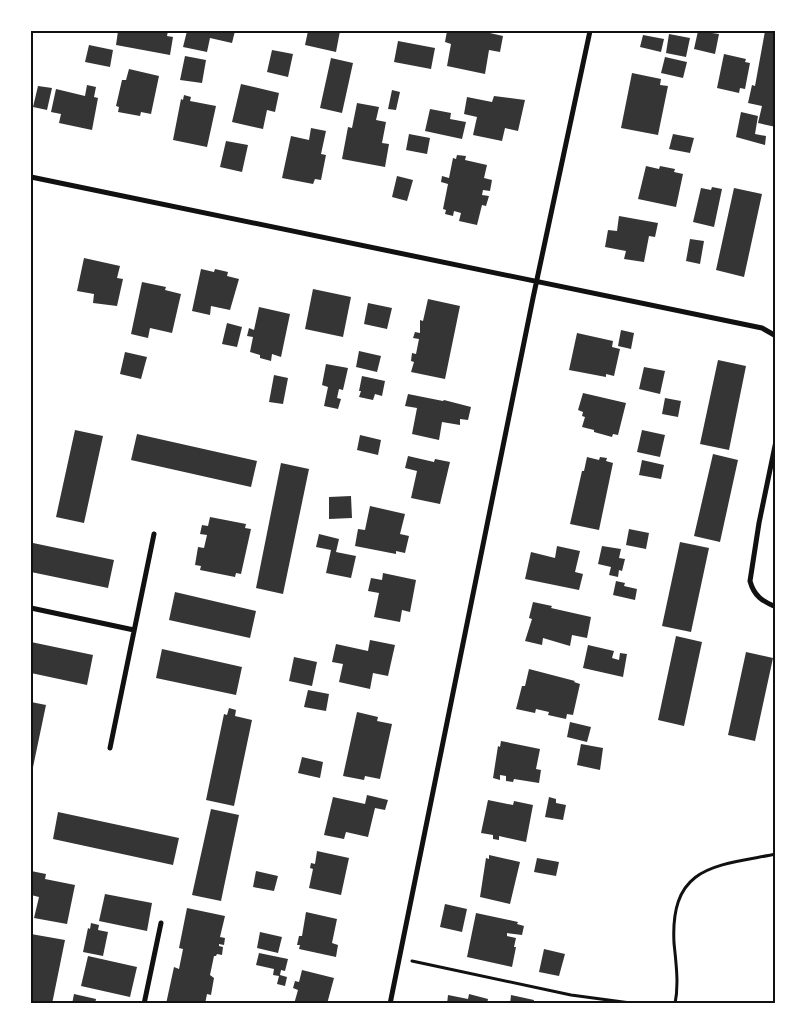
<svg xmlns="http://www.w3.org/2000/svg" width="807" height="1035" viewBox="0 0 807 1035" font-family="'Space Grotesk',sans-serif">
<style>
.building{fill:#353535}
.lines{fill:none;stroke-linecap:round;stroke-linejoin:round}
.path{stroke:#111;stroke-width:3}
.minor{stroke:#111;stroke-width:5}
.neatline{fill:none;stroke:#111;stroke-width:2}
</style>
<rect width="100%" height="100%" fill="#fff"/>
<path class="building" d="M118,31H168L167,36L173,37L170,55L116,45Z
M187,31H235L232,43L210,38L207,52L183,47Z
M308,31H340L336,52L305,45Z
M447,31H481L503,36L500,52L489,50L485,74L447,66L451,44L445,42Z
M698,31L719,34L715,54L694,49Z
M765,31H776V127L758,123L762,106L748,103L752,85L755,86Z
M669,34L690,38L686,57L666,53Z
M643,35L664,39L661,52L640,47Z
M398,41L435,48L431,69L394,62Z
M89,45L113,50L110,67L85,62Z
M272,50L293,54L288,77L267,72Z
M724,54L746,59L745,62L750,63L745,89L740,88L739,93L717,88Z
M185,56L206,60L202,83L180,80Z
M665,57L687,62L683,78L661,73Z
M331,58L353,63L342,113L320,108Z
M129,69L159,76L151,114L141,112L140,116L118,112L119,107L116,106L122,80H126Z
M632,73L661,79L660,85L668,86L658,135L621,128Z
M241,84L279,93L275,112L267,110L263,129L232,122Z
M87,85L96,87L94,97L98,98L92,130L59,123L61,114L51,112L56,89L85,96Z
M38,86L52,88L47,110L33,107Z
M392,90L400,92L396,110L388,109Z
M184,95L191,97L190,101L216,106L207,147L173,140L181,99L183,100Z
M494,96L525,100L518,131L505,128L502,141L473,135L477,117L464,114L467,97L492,102Z
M357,103L379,107L376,120L386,122L382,143L389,144L385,167L342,159L348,127L352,128Z
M430,109L451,113L450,119L466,122L462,139L425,131Z
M741,112L758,116L755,134L766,136L765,145L736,137Z
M311,128L326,131L321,154L326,155L321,180L315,179L313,184L282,178L291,136L309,140Z
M409,134L430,138L427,154L406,150Z
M673,134L694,138L690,153L669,149Z
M226,141L248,145L242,172L220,167Z
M457,155L466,156L465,160L487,165L484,178L492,180L490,191L483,190L482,195L489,196L486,206L482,205L477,225L459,221L461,213L454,211L453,216L445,214L446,210L443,209L448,184L441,182L442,176L449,178L453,158L456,159Z
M646,166L659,169L660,166L675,169L674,172L683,174L676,207L638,199Z
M397,176L413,180L407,201L392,197Z
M712,187L722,189L714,227L693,222L701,188L711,190Z
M734,188L762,194L744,277L716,270Z
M619,216L658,223L655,237L649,236L644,262L624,259L626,251L605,247L608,230L617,231Z
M690,239L704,241L700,264L686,261Z
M84,258L120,266L117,278L123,279L117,306L93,303L94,294L77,291Z
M201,269L214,272L215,269L228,272L227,276L239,279L230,310L211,306L210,315L192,311Z
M142,282L166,287L165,290L181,294L172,333L150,328L148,338L131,334Z
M313,289L351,297L343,337L305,329Z
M428,299L460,306L445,379L411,372L414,362L411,361L412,353L416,354L419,339L413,338L415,332L420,333V320L423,321Z
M368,303L392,308L387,329L364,324Z
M259,307L290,314L281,357L272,354L271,361L260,358V355L250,352L253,337L247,336L249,328L254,330Z
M227,323L242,327L237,347L222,344Z
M621,330L634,333L631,349L618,346Z
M577,333L613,341L612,347L620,349L614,376L606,374V377L569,370Z
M359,351L381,356L377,372L356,367Z
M125,352L147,357L141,379L120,374Z
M718,360L746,366L729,450L700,444Z
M326,364L348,368L343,390L339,389L337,398L341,399L338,409L324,406L328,387L322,385Z
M644,367L665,371L660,394L639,389Z
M274,375L288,378L283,404L269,402Z
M362,376L385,381L382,396L375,394L373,400L359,397L361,391H359Z
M583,393L626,403L618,435L613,434L612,437L594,432V430L582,427L585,417L582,416L583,412L578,410Z
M408,394L443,401L444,400L471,407L468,420L460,419V425L442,422L439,440L412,434L417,408L405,406Z
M665,398L681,401L678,417L662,414Z
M75,430L103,436L84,523L56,517Z
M642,430L665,435L660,457L637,452Z
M137,434L257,461L251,487L131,460Z
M360,435L381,440L378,455L357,450Z
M713,454L738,460L720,542L694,536Z
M408,456L434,462L435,459L450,462L440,504L411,498L417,471L405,468Z
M587,457L599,460L600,457L607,458L606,461L613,463L599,530L570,524L582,471H584Z
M642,460L664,465L661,479L639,475Z
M281,463L309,469L283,594L256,588Z
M351,496L352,518L329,519V497Z
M370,506L405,514L400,534L409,536L405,553L396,551V554L355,546L358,529L365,530Z
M210,517L246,524L245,528L251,529L241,574L236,573L235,577L200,570L201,566L195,565L198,547L204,548L207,535L200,534L202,525L208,526Z
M629,529L649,533L646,549L626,545Z
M319,534L339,539L336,552L356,556L351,578L326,573L331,550L316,547Z
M680,542L709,548L691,632L662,626Z
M33,543L114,560L108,588L31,572V553Z
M557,546L580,551L575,572L583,574L579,590L525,579L531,552L555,558Z
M602,546L621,549L619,558L625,559L622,571L619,570L618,577L609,575L611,567L598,564Z
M383,573L416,580L410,612L402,610L400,622L374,617L379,593L368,591L371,578L382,580Z
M616,581L625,583L624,586L637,589L635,600L613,595Z
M175,592L256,611L250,638L169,620Z
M533,602L552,606L551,608L591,617L587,638L572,635L570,646L543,638L542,645L525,641L532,619L529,618Z
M676,636L702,642L684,726L658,720Z
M370,640L395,645L388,676L373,673L370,689L339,682L343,664L332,662L336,644L368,651Z
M31,642L93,655L87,685L31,673Z
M588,645L614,651L612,658L619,660L620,653L627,654L623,677L583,668Z
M162,649L242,667L236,695L156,678Z
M746,652L773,658L755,741L728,735Z
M294,657L317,662L312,686L289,681Z
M529,669L575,681L574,682L580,684L573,715L567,714L566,719L548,715L549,712L536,709L535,713L516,709L522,686H525Z
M308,690L329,694L326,711L304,707Z
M31,702L46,705L32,772H31Z
M229,708L236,710L235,716L252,720L234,806L206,800L224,714L227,715Z
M357,712L378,717L377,721L392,724L380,779L365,776L364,780L343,776Z
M570,722L591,727L587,742L567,737Z
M501,741L540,749L536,769L541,770L539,783L514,779L513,782L506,781V776L500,775V780L493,778L498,746L500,747Z
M581,744L603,748L600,770L577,765Z
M302,757L323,762L320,778L298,773Z
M367,795L388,800L385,810L375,808L368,837L346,832L344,839L324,835L333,797L365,804Z
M549,797L556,799V803L566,805L563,820L545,817Z
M488,800L513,805L514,801L533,805L526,842L499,836V840L493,839V835L481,833Z
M211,809L239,815L221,901L192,895Z
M58,812L179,838L173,865L53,839Z
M317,851L349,858L341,895L309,888L313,869L310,868L311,863L315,864Z
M489,855L520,862L510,904L480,897L486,858L489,859Z
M537,858L559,862L556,876L534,872Z
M31,871L46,874L45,879L75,885L67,924L34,918L39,897L31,895Z
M256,871L278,876L274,891L253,887Z
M105,894L152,903L147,931L99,921Z
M445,904L467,909L462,932L440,927Z
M187,908L225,916L220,937L225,938L224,945L219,944V946L223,947L222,955L217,954L216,956H214L210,975L214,978L211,995L207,994L205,1004H166L174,967L179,969L183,949L179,948Z
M306,912L337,919L332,943L338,945L336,957L299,949L300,945H297L299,936H302Z
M476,913L518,922L517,924L524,926L522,935L507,933V936L516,938L514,947H516L512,967L467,957Z
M91,923L99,925L98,930L108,932L103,956L83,952L88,928L90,929Z
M260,932L282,937L278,953L257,948Z
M31,934L65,940L52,1004H31Z
M544,949L565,954L559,976L539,972Z
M259,953L288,959L285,971L281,970L280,975L287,977L285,986L277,984L279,976L273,975L274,969L256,965Z
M88,956L137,967L130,997L81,986Z
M302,970L334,978L327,1004H294L298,990L293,988L295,981L299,982Z
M74,994L96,999L95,1004H72Z
M469,994L488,999L487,1004H447L448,995L468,999Z
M511,995L534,1000L533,1004H510Z"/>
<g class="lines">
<path class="path" d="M412,961L571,995L638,1004
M675,1004C679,984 676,963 674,943C670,865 715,866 776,854"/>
<path class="minor" d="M31,177L762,328L776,336
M776,441L759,523L750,581C754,596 762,601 776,607
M31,608L134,630
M110,748L154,534
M144,1004L161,923
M390,1004L533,298L590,31"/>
</g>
<rect width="807" height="1035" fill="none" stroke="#ffffff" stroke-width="65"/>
<rect x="32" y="32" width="742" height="970" class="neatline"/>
</svg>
